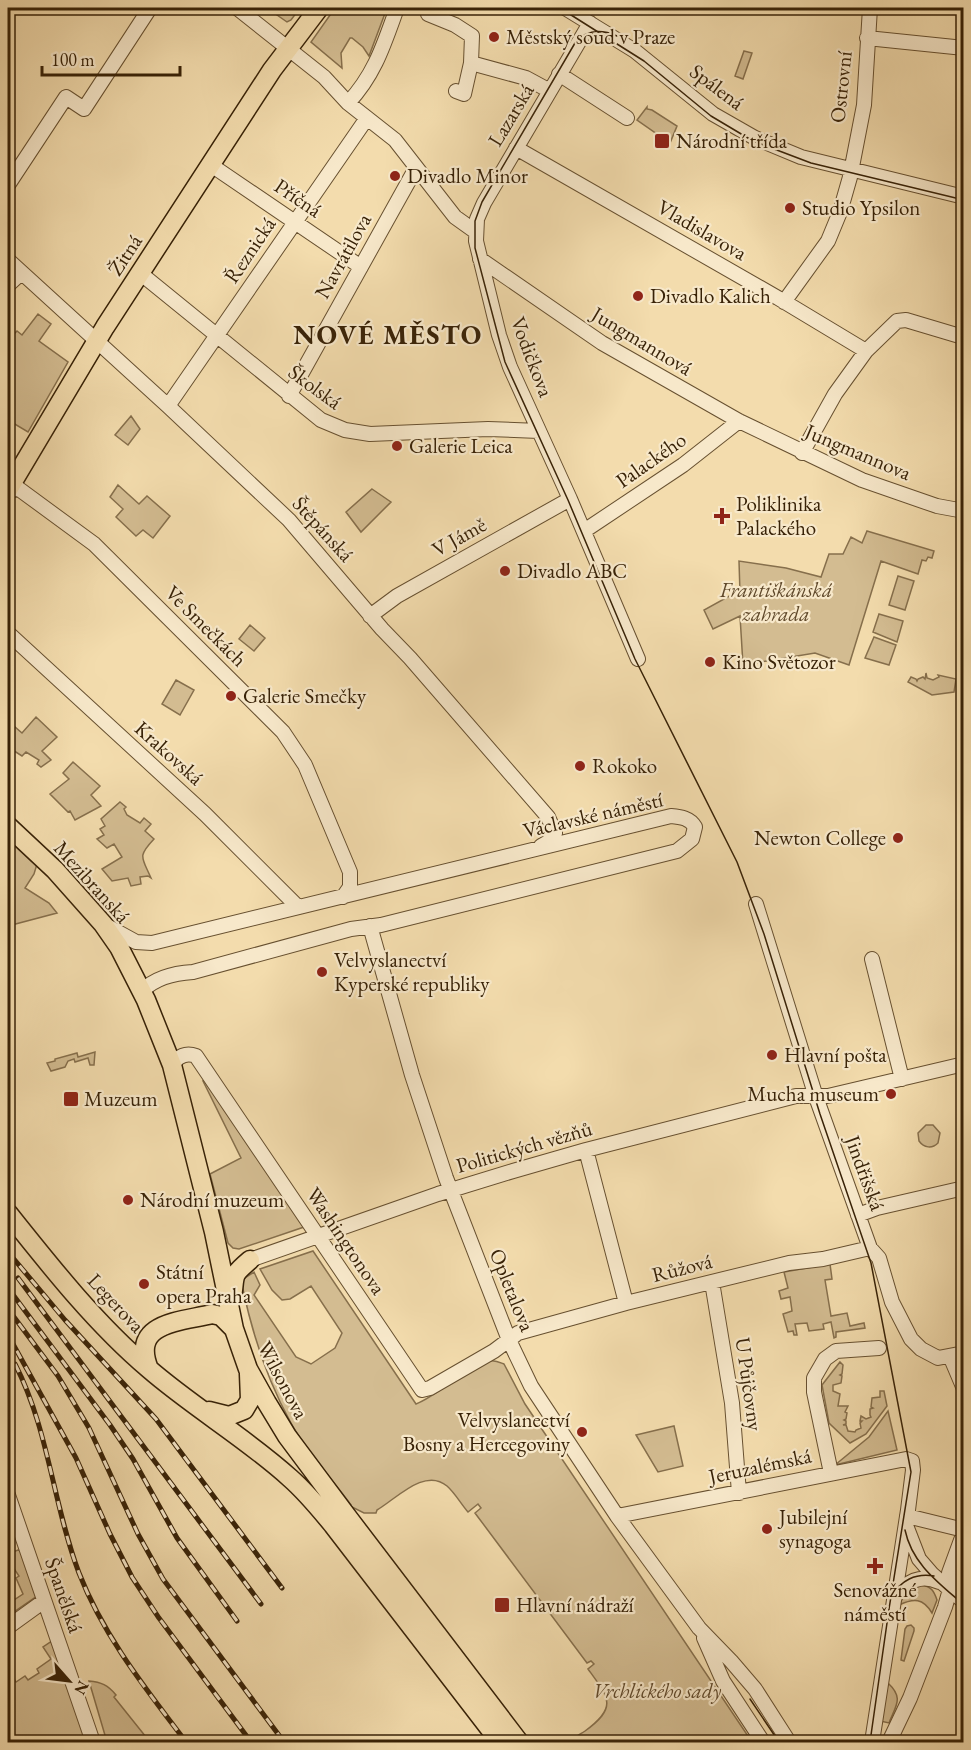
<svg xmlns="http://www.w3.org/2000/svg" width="971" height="1750" viewBox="0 0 971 1750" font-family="'EB Garamond',serif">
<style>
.green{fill:#d3bc91;stroke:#866f4c;stroke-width:1.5}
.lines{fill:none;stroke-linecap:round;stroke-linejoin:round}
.minor-casing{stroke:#675030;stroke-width:16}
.major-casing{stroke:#382207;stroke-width:21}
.minor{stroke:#f7e8ca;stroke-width:14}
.major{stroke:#f3dcad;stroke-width:18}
.tram{stroke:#382207;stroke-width:1.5}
.rail-casing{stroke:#382207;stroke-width:5}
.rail{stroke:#f7e8ca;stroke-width:3;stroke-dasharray:9;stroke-linecap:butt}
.poi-dot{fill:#8f2418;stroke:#f7e8ca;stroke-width:2}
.labels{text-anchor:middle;stroke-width:4.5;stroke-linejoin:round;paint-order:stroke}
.poi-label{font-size:21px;fill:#382207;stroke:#f7e8ca;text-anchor:start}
.street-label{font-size:21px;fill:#382207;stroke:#f7e8ca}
.park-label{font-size:21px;font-style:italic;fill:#5f482a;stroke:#f7e8ca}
.district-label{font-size:27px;font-weight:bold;letter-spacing:1.5px;fill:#382207;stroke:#f7e8ca}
</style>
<rect width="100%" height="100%" fill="#f3dcad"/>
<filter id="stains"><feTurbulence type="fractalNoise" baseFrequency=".00333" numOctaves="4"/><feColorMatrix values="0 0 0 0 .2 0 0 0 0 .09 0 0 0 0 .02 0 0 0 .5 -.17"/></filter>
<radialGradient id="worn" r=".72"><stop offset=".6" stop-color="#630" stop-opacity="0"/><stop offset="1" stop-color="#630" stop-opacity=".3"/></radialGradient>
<path class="green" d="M267,8H300L291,20L287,22Z
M335,8H387L369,56L363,47L352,38H350L341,53L342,68L311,42Z
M744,51L752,53L743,79L735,76Z
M647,107V109L652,110L677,126L670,143L637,120Z
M38,314L51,324L39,341L68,362L28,432L8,420V340L17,331L22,335Z
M131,416L140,429L128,445L115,435Z
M118,485L139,504L147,496L170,516L153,538L143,530L136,536L116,517L123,509L110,497Z
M372,489L391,502L361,532L346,512Z
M867,531L934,551L932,558L928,557L926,561L922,560L918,574L881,561L849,665L815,653L743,665L740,616L713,629L704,610L733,594L740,593L739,561L786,568L821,577L829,554H843L851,537L862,543Z
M898,576L914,581L905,610L889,605Z
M879,614L903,621L897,642L873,632Z
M250,625L265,638L254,651L239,639Z
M874,637L896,645L889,665L865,658Z
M926,673L927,678L933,680L939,677L938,675L956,679L954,692L932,695L908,682L911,677L916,679L917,681L918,679L923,677L925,679Z
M176,680L194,690L180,715L162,704Z
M36,717L57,737L42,751L51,760L41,767L37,764L39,760L26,752L22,756L8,747V721L22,733Z
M73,762L100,786L91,795L101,806L75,820L70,811L68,812L50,794L69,779L63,773Z
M120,802L126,807L124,809L127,815L140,823L144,818L151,824L145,831L154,839C137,857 142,857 151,878L148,876L140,877L141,884L131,886L128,878L112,881L102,869L122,857L114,844L107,848L97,839L104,835L100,829L105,826L101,819Z
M8,837L37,864L34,874L25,888L49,903L57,913L8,926Z
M95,1052L94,1065H90L88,1058L75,1062L74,1059L68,1061L65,1067L51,1071L47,1063L55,1061V1059L77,1053L78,1057Z
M203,1081H205L304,1227L239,1249L233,1248L228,1243L210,1174L241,1158Z
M926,1125H933L940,1133L938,1143C932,1149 924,1148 919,1141L918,1133Z
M313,1251L416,1404C442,1394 464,1366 490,1361C495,1360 499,1362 504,1364L525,1404L752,1742H571C574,1737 579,1735 585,1731C618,1707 609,1698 588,1669L594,1664L591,1661L587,1663L475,1513L481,1508L478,1504L468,1512C461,1504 455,1493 447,1486C425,1467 396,1499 377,1510L376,1513H364L350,1506L351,1505C331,1478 307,1452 291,1423C267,1380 252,1333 242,1285L243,1279L254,1272L260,1285L254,1295L296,1357L311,1364L335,1348L342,1333L311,1286L290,1299L282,1300L272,1290L260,1269Z
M830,1264L832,1279L825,1280L831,1316L847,1313L850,1326L864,1323L865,1328L836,1332V1337L834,1338L831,1322L823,1324L824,1329L809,1331L807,1323L795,1324L797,1335H794L793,1331L788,1332L783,1314L792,1311L790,1297L781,1299L779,1291L788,1288L784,1272Z
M840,1362L843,1365L842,1374L840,1375L842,1376L841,1383L833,1385V1391L840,1394L838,1406H848L845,1412L847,1413L846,1419L844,1420L846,1421V1424L843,1425H846L848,1431L855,1432L856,1430L861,1428L860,1423L862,1421H860L861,1416L866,1419L871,1417L870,1415V1409L873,1408L871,1407L872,1398L880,1397V1391H884L887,1406L866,1434L850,1443L829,1423L822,1385Z
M888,1411L897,1450L835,1465L869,1437Z
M674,1426L683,1466L658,1472L636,1435Z
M18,1550L21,1551L37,1596L8,1616V1604L23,1594L16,1578L19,1576L9,1561L8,1556L10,1553Z
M921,1585C931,1586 934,1591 937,1600L932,1613C923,1598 914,1598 899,1605L907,1591Z
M911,1625L914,1628V1631L904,1661L901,1660L905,1629L907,1626Z
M52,1641L87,1742H8V1670L16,1682L25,1676L28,1680L39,1673L37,1669L51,1659L43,1647Z
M89,1681C101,1682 108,1685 116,1695L114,1697L150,1742H107Z
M888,1683C904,1698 896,1705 889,1723L880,1721Z"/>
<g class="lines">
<defs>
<path id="minor" d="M237,8L324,77L348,103L395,140L455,217L476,232
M565,8L635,51L713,114L755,138L801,157L964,197
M428,14L455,25L472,36L471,63
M590,23L484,203L477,219L476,241L499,335L510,367L570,499L638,659
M867,38L964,48
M559,74L627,118
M456,91L464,94L471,63L526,78L550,91
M348,103C375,74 384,44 397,8
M516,148L778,298L866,351
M211,165L361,267
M8,185L66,97L84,109L150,8
M480,259L602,343L739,421L862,480L937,506L964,511
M8,260L168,406L289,520L382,629L410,658L548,817L555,833L548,842L541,846
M140,273L321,420L345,430L370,434L488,429L539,431
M8,285L21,273
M784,302L828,241L840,212L850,177L864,105L870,8
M289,396L416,168
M168,406L367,118
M802,453L835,394L866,351L897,321L906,320L963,337
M8,490L19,489L94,544L283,732L305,765L350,872V887L343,897
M584,531L683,465L739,421
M370,616L397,596L570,499
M8,633L205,814L298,907
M756,904L816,1097L870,1248L879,1258L892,1302L911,1339L921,1349L938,1358L964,1353
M105,925L136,942L152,943L671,816C681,817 690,818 695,827L692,839L677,851L381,925L351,929L193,972C175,973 155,978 142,991
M370,926L412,1075L446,1178L509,1340L531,1386L617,1516L699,1628L731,1661L755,1689L789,1742
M872,959L902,1079
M172,1065C178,1056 186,1052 196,1056L422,1390L430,1388L494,1351L518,1333L626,1303L789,1263L823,1259L870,1248
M586,1150L626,1303
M858,1215L877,1208L964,1188
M250,1260L438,1194L513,1171L586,1150L796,1096H828L964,1064
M712,1282L732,1403L739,1493
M950,1356L964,1389
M831,1473L814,1392V1378L825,1359L836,1351L879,1348
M8,1495L93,1742
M617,1516L896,1461L906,1459L912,1461L913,1470L908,1510L872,1742
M907,1516L964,1530
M907,1528L919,1559L932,1574L964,1602
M894,1597C907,1582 920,1573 939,1582
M8,1627L44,1601
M704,1638L723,1681L763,1742
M889,1742L910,1698L945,1607L949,1593V1573L964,1532"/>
<path id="major" d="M8,490L105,327L272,70L319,8
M8,826L55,870L103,924L119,947L146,1000L172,1065L214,1232L234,1329L248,1369L267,1403L287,1436L343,1511L519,1742
M8,1213C51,1267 96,1324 149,1369C194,1408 246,1438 290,1478C306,1492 320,1509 333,1525L500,1742
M232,1297C236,1274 230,1277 250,1260
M149,1369C130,1322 180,1322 212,1314L221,1316L234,1329
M209,1411L229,1416L244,1410L250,1400L249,1374"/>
</defs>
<use href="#minor" class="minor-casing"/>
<use href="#major" class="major-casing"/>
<use href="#minor" class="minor"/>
<use href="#major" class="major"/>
<path class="tram" d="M560,8L644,61L711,116L753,141L811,163L964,200
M617,36C601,29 587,29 575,43L482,202L475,221V248L505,362L568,500L635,659L737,862L764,934L820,1114L871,1263L911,1472L889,1609L870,1742
M905,1530C912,1564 939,1583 964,1605
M892,1597C900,1580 916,1573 934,1576
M750,1699L779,1742"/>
<defs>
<path id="rail" d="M8,1252L65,1320L156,1419L282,1588
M18,1278L261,1604
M8,1288L110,1425L133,1459L177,1538L237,1621
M8,1309L58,1376L89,1428L138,1534L163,1579L284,1742
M8,1335L76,1458L110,1534L132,1577L159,1618L251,1742
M15,1364C49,1430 53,1505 79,1573C104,1637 146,1689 186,1742"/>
</defs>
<use href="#rail" class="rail-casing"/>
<use href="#rail" class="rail"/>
</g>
<g class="poi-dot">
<circle cx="494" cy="37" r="6"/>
<rect x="654" y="133" width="16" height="16" rx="3"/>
<circle cx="395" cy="176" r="6"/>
<circle cx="790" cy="208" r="6"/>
<circle cx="638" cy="296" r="6"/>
<circle cx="397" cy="446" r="6"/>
<path d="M719 507h6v6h6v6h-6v6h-6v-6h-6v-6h6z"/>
<circle cx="505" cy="571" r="6"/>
<circle cx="710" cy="662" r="6"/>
<circle cx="231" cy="696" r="6"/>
<circle cx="580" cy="766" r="6"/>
<circle cx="898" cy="838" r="6"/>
<circle cx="322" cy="972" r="6"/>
<circle cx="772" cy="1055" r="6"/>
<circle cx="891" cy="1094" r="6"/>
<rect x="63" y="1091" width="16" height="16" rx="3"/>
<circle cx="128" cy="1200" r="6"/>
<circle cx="144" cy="1284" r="6"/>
<circle cx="582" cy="1432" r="6"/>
<circle cx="767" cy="1529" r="6"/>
<path d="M872 1557h6v6h6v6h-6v6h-6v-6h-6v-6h6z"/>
<rect x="494" y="1597" width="16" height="16" rx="3"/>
</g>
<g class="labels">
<g class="poi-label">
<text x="506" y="44">Městský soud v Praze</text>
<text x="676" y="148">Národní třída</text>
<text x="407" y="183">Divadlo Minor</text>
<text x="802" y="215">Studio Ypsilon</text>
<text x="650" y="303">Divadlo Kalich</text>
<text x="409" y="453">Galerie Leica</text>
<text x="736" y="511">Poliklinika<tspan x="736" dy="24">Palackého</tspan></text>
<text x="517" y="578">Divadlo ABC</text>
<text x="722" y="669">Kino Světozor</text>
<text x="243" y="703">Galerie Smečky</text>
<text x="592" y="773">Rokoko</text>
<text x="886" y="845" text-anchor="end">Newton College</text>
<text x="334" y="967">Velvyslanectví<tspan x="334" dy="24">Kyperské republiky</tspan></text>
<text x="784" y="1062">Hlavní pošta</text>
<text x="879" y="1101" text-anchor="end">Mucha museum</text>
<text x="84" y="1106">Muzeum</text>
<text x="140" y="1207">Národní muzeum</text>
<text x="156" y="1279">Státní<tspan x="156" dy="24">opera Praha</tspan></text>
<text x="570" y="1427" text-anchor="end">Velvyslanectví<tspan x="570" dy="24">Bosny a Hercegoviny</tspan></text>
<text x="779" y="1524">Jubilejní<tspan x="779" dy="24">synagoga</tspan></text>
<text x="875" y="1597" text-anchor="middle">Senovážné<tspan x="875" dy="24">náměstí</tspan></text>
<text x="516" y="1612">Hlavní nádraží</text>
</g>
<g class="street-label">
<text transform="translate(717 87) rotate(37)" y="7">Spálená</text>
<text transform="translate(841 87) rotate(-84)" y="7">Ostrovní</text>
<text transform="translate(511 115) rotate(-59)" y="7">Lazarská</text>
<text transform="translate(298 198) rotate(34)" y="7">Příčná</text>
<text transform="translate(702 230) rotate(30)" y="7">Vladislavova</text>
<text transform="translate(250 250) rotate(-56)" y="7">Řeznická</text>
<text transform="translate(125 255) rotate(-57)" y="7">Žitná</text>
<text transform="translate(343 256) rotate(-61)" y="7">Navrátilova</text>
<text transform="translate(642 341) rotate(31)" y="7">Jungmannová</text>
<text transform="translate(532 357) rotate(69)" y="7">Vodičkova</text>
<text transform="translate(315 387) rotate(36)" y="7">Školská</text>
<text transform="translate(858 452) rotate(23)" y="7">Jungmannova</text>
<text transform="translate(651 460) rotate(-35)" y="7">Palackého</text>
<text transform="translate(323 529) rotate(48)" y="7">Štěpánská</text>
<text transform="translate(459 537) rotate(-29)" y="7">V Jámě</text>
<text transform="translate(206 626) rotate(45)" y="7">Ve Smečkách</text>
<text transform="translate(169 753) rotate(42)" y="7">Krakovská</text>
<text transform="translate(593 815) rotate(-13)" y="7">Václavské náměstí</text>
<text transform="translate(92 882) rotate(48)" y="7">Mezibranská</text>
<text transform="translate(524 1147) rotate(-16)" y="7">Politických vězňů</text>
<text transform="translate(865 1173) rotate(70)" y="7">Jindřišská</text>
<text transform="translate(346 1241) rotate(56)" y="7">Washingtonova</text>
<text transform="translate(682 1268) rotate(-14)" y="7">Růžová</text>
<text transform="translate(512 1290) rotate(68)" y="7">Opletalova</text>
<text transform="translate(116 1303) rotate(47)" y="7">Legerova</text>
<text transform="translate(283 1380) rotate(62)" y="7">Wilsonova</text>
<text transform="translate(749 1384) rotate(82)" y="7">U Půjčovny</text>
<text transform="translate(760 1466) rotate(-12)" y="7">Jeruzalémská</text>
<text transform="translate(64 1595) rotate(71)" y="7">Španělská</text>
</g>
<g class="park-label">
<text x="776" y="597">Františkánská<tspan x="776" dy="24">zahrada</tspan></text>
<text x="657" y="1698">Vrchlického sady</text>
</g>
<g class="district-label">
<text x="388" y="344">NOVÉ MĚSTO</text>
</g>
</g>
<rect width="971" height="1750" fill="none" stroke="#f3dcad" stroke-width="30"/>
<rect x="9" y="9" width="953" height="1732" fill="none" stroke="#382207" stroke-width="3"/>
<rect x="15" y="15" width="941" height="1720" fill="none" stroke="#382207" stroke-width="1.5"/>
<g transform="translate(69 1681) rotate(118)" stroke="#f7e8ca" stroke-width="4.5" paint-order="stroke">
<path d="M0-4.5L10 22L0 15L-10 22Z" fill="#382207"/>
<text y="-9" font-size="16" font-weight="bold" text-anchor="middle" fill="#382207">N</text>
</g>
<path d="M42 66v9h138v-9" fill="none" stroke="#382207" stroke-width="3"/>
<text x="51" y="66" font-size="18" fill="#382207" stroke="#f7e8ca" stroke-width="4.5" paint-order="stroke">100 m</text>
<rect width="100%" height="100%" filter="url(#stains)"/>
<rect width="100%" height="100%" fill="url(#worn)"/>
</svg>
